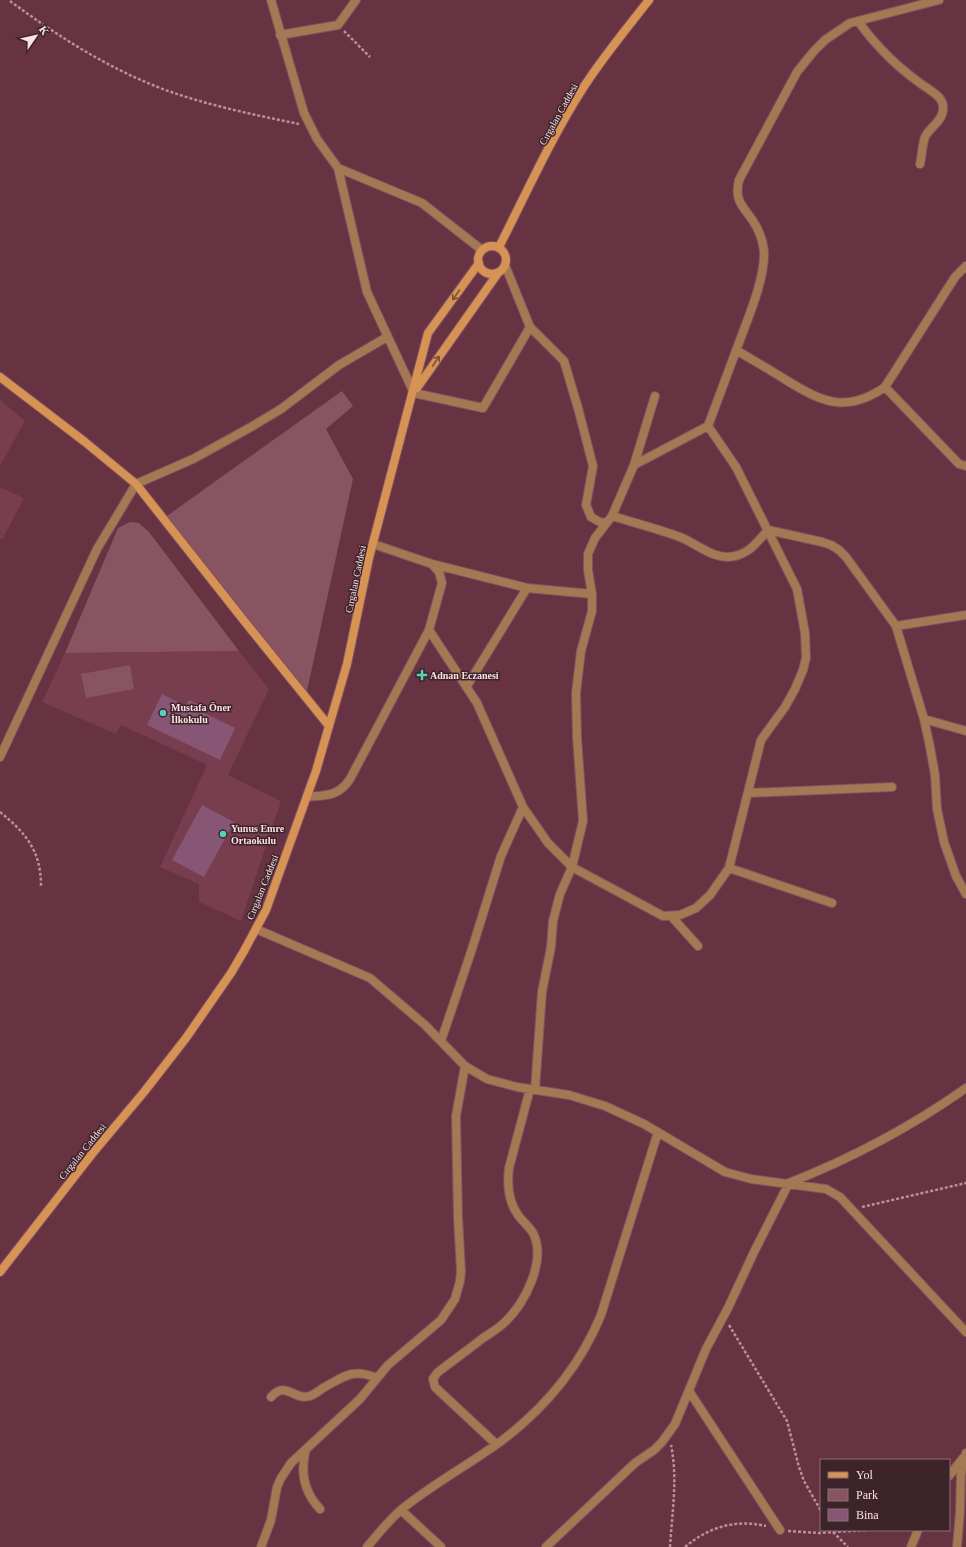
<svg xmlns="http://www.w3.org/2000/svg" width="966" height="1547" viewBox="0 0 966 1547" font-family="'Times New Roman',serif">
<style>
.built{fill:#783d4e}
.green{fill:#885462}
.building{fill:#885675}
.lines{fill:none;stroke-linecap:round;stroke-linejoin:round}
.street-casing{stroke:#825260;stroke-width:10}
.secondary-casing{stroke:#825260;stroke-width:10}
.path{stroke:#b8909b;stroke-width:2.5;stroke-dasharray:3 2;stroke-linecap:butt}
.street{stroke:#a47852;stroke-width:8}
.secondary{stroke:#d79353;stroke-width:8}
.oneway{stroke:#7a503a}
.poi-dot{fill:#5acebd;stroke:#3c242a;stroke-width:1.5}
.labels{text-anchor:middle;stroke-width:3;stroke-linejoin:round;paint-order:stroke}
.street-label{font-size:10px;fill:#fde1e7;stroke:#3c242a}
.poi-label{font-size:10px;font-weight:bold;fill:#fde1e7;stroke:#3c242a;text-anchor:start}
</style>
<rect width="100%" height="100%" fill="#673242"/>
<path class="built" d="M0,400L25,421L0,466Z
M0,487L24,498L3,538L0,539Z
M239,651L269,689L228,775L281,801L241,921L199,902V884L160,867L207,765L121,725L116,734L42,702L65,653Z"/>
<path class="green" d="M342,391L353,406L326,429L353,479L305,700L164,518Z
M130,522L139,523L149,532L239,651L65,653L118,528Z
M130,665L134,689L86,698L81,674Z"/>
<path class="building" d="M162,694L186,706L189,700L202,706L200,711L235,728L220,760L147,725Z
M202,805L234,822L204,877L172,860Z"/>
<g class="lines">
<defs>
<path id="street" d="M271,0L304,113L317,139L338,168L367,292L414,393L483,408L530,327L505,265
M858,21C878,49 901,71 930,90C937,95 944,100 943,109C943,121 929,128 925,137C922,145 922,156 920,164
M280,35L338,25L356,0
M338,168L422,203L482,250
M530,327L564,361L578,408L593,466L586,505L591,517L600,522L606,523
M736,350C753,360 770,370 786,380C822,402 846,414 885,387L955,277L966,266
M885,387L959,464L966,466
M634,465L655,396
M612,516C635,523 658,529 680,537C698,544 714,561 735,556C750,553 758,541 768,530L822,542L831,545L839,550L846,557L896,626L924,719L930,747L935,775L937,809L944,842L956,876L966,894
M432,564L527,588L592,594
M896,626L966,615
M429,630L477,703L523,807L548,843L572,867L663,916L680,915L696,908L710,895L729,868L761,740L785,707L795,689L803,670L806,658L805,633L797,589L736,467L708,426
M467,686L527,588
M924,719L966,731
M0,757L97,549L136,484L193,459L251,427L281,409L339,365L387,337
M748,793L892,787
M307,797C326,795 338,797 350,779L429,630L442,583L439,572L432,564L373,544
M729,868L832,903
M671,916L698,946
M256,929L370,978L425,1025L465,1066L487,1079L517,1087L569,1095L605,1106L644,1124L725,1172L751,1179L826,1189L840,1197L966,1332
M441,1041L472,949L501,856L523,807
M535,1090L542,992L551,947L553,921L560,894L572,867L583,821L577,737L576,693L581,651L592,611V594L588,570V554L595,538L612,516L634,465L708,426C719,397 729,369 740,340C749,316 765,278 764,252C763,241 759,230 753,221C743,206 734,201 739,180L797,72L814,51L825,40L850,23L939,0
M689,1391L780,1530
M271,1397C286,1380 294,1401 310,1396C315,1394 319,1391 323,1388C345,1376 352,1368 377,1378
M496,1444L435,1387L433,1379L437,1373C452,1361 468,1350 483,1338C491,1333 499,1328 505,1322C525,1303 547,1260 533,1233C529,1226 522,1221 518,1215C508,1201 507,1184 509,1168L530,1089
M306,1449C300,1471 304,1492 320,1509
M949,1476L963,1458
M401,1510L441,1547
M261,1547L271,1520L277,1487L281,1478L291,1463L360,1399L388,1365L441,1320L455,1299L460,1281L461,1271L458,1217L456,1116L465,1066
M367,1547C378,1534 389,1520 402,1509C433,1484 468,1465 500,1442C544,1409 580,1366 601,1315L658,1132
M546,1547L635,1463L654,1450L662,1442L675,1424L706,1349L728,1308L754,1252L789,1183C852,1158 911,1127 966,1088
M911,1547L918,1530
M957,1547L960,1512L961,1474L966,1453"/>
<path id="secondary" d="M478 260a14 14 0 1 1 28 0a14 14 0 1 1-28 0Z
M499,247C526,194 551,138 583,88C603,57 626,29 649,0
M0,377L85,442L136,484L245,622L329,726
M417,388L498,273
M0,1272L92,1154L144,1092L186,1038L231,973L244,951L266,910L316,771L329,726L347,664L369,558L428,333L479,263"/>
</defs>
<use href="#street" class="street-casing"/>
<use href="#secondary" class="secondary-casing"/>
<path class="path" d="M10,1C63,40 120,76 183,96C221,108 260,116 299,124
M344,31L370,57
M0,812C26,833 41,851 41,886
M862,1207L966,1183
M729,1325L787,1421L799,1467L804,1481L821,1511
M788,1531L819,1533L868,1530
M833,1532L848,1547
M670,1547C672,1513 678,1479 671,1445
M685,1547C709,1527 735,1519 766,1526"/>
<use href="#street" class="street"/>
<use href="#secondary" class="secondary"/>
</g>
<defs><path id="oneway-shaft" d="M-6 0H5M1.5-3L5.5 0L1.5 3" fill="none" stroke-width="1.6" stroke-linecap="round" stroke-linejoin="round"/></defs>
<g class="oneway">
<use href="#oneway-shaft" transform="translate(456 295) rotate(125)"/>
<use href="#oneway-shaft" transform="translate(436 361) rotate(-56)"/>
</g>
<g class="poi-dot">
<path d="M420 669h4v4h4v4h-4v4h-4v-4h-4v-4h4z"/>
<circle cx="163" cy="713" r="4"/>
<circle cx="223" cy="834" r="4"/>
</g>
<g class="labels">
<g class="street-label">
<text transform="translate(558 114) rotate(-61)" y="4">Cırgalan Caddesi</text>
<text transform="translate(355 579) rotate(-78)" y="4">Cırgalan Caddesi</text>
<text transform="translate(262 887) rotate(-68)" y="4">Cırgalan Caddesi</text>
<text transform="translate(82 1151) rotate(-51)" y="4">Cırgalan Caddesi</text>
</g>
<g class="poi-label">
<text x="430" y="679">Adnan Eczanesi</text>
<text x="171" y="711">Mustafa Öner<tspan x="171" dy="12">İlkokulu</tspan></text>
<text x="231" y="832">Yunus Emre<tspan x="231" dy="12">Ortaokulu</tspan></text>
</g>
</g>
<rect x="820" y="1459" width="130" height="72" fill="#3c242a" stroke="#897076"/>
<rect x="828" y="1472" width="20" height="6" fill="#d79353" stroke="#897076"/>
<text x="856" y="1479" font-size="12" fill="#fde1e7">Yol</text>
<rect x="828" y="1489" width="20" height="12" fill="#885462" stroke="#897076"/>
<text x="856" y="1499" font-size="12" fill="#fde1e7">Park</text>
<rect x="828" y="1509" width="20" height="12" fill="#885675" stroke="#897076"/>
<text x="856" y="1519" font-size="12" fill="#fde1e7">Bina</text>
<g transform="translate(36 36) rotate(56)" stroke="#3c242a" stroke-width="3" paint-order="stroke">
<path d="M0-3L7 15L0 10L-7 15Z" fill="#fde1e7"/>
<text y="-6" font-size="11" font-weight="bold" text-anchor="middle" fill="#fde1e7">K</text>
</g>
</svg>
